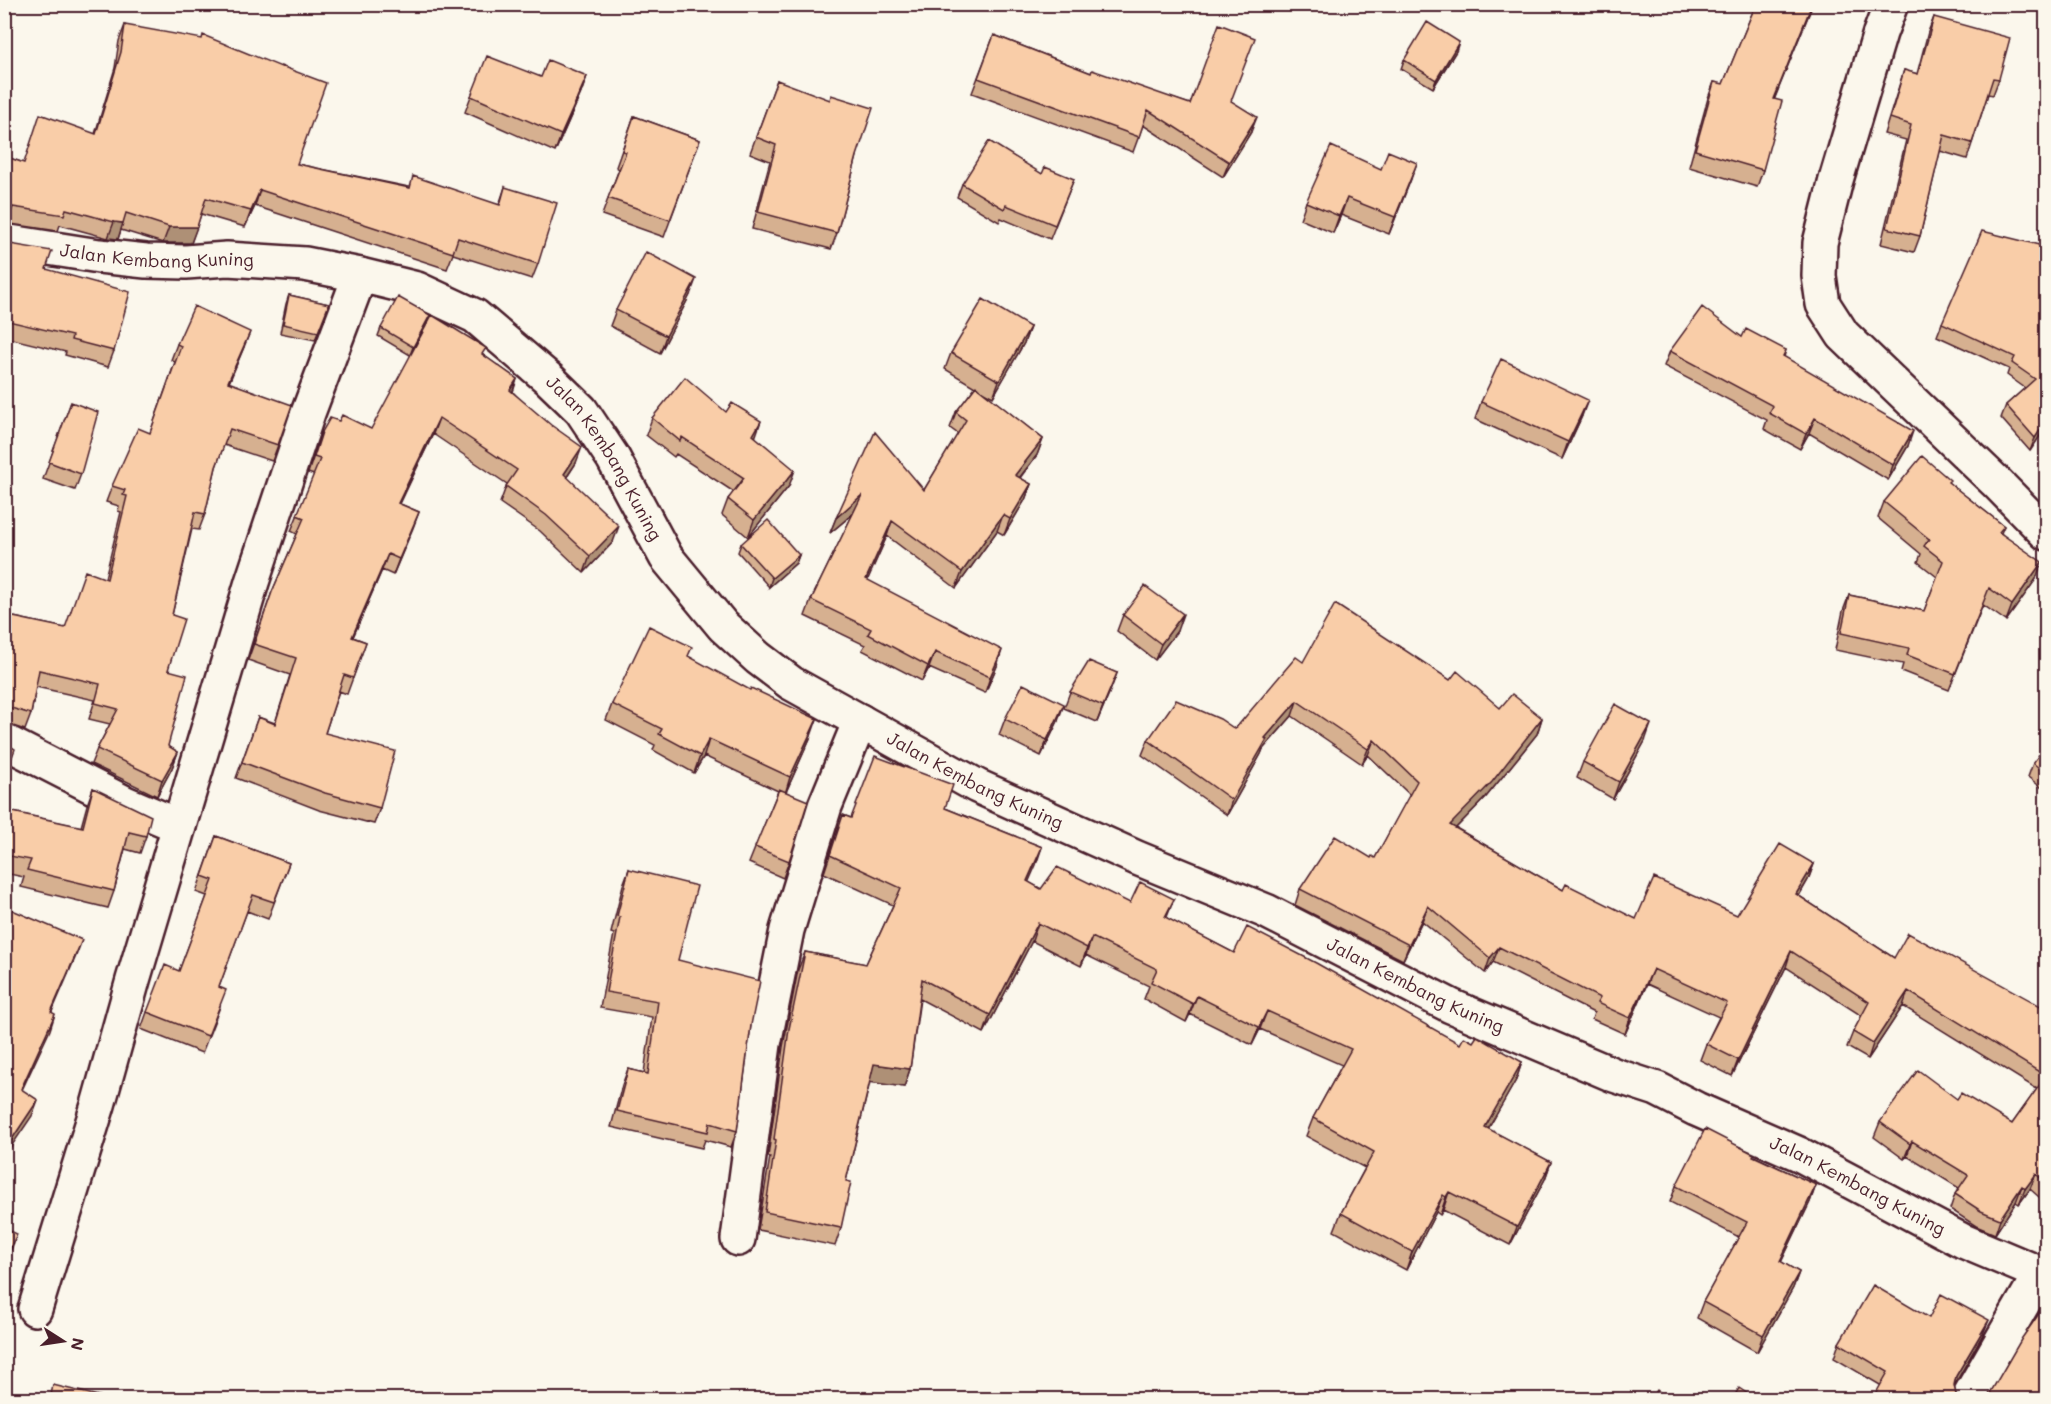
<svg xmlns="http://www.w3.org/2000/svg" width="2051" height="1404" viewBox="0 0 2051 1404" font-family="Mali,sans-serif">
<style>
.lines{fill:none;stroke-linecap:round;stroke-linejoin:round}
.minor-casing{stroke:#4a1f2b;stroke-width:38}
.minor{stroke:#fbf7ec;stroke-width:33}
.wall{fill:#d6b090;stroke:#4a1f2b;stroke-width:1.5}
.shaded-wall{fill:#ae9076;stroke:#4a1f2b;stroke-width:1.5}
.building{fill:#f9cda8;stroke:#4a1f2b;stroke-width:1.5}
.labels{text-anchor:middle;stroke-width:4.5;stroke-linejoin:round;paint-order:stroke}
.street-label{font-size:18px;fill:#4a1f2b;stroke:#fbf7ec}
</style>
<rect width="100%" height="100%" fill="#fbf7ec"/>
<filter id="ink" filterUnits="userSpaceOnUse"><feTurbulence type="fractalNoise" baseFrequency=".0167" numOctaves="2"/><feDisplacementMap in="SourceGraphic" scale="12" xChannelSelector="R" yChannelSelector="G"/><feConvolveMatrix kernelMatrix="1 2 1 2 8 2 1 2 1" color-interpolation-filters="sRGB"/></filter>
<g filter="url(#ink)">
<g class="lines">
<defs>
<g id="minor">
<path d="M1891,4L1880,33L1836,180L1820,243L1819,276L1823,304L1843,335L1995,481L2046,533"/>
<path id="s1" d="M4,241L99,256L146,261L186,262L227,259L305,264L360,275L417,289L475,316L549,379L581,410L613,458L666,557L723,626L758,658L791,683L977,786L1137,858L1266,911L1451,1006L1614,1075L1657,1089L1696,1109L1799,1154L1963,1241L2046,1276"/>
<path d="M4,741L125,803L179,826"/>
<path d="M738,1239L764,1044L787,930L825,806L860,721"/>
<path d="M35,1309L98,1105L133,980L252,582L308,413L360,275"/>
<path d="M1967,1400L2040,1274"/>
</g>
</defs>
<use href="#minor" class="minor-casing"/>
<use href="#minor" class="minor"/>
</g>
<path class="wall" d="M1756,4H1813L1774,99L1763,170L1757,187L1689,167L1708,98L1714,82L1723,84Z
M1934,17L1999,79L1993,95L1988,94L1967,159L1940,151L1920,236L1914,252L1881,244L1906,140L1884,134L1904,70L1917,74L1928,32Z
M125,25L297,164L409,187L499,205L505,187L538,264L532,279L453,254L447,269L255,206L245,227L201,214L191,243H163L121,230L118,239L108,238L60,225L58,231L4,223V156L24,163L95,134L115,68L119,41Z
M994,35L1091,73L1190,104L1231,101L1251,132L1223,177L1143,125L1133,152L972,93Z
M1456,51L1433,88L1401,69L1404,60Z
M587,76L581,93L555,152L465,112L471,96L541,77Z
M777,80L857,156L837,233L831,249L752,229L770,161L750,153Z
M634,116L700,140L664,237L602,215L619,169L616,167Z
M1074,179L1050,239L1001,218L999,222L957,197L962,184Z
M1411,179L1389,234L1341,215L1333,233L1300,219L1306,202Z
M4,243L46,269L114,351L108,367L65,355L66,352L4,337Z
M2039,245L2046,427L2030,451L2001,418L2006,405L2025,388L2007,375L2009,369L1937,336L1942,323Z
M289,295L329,304L315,340L280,333L286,304Z
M690,295L660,353L610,326L616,310Z
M430,315L427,324L410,355L378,336L381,328Z
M1030,327L1024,343L993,397L980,390L1043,439L1037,455L1020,478L1031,484L1025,500L1004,535L997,531L956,588L887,536L867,580L997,666L985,693L929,668L922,681L862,650L865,645L805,616L811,600L853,514L830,533L836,518L924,490L958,434L950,428L956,412L975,387L945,369L951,353Z
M1742,337L1786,350L1784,357L1908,446L1888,480L1809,433L1800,449L1764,429L1767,420L1664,366L1670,351Z
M177,344L244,347L229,383L278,445L272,461L224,445L216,467L205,514L199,530L192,529L172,615L168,670V746L178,752L172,768L157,796L91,764L97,749L110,724L89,719L95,700L36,687L31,714L25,730L4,723V615L65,628L105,578L121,512L118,511L119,506L106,502L112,486L150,433L175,362L171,360Z
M483,355L517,379L513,392L576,463L567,477L613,542L584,573L540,531L500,503L507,484L433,434L400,504L419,512L393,575L382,570L353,637L366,642L347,694L339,691L325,733L380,808L374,824L319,810L236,778L258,717L275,723L290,675L248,660L272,592L297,534L291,531L314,475L308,473L322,432L339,421L371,429Z
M71,402L81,474L75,490L43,479Z
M1481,402L1582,416L1562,459L1475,419Z
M652,418L755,437L789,486L748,537L722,515L728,499L734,492L676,454L674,457L646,435Z
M1949,483L2004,526L2001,533L2036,579L2006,621L1983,605L1949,690L1901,671L1903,664L1835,650L1843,611L1849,595L1924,611L1937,577L1918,562L1921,554L1878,518L1884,502Z
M741,544L799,555L796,563L769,587L738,552Z
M1123,615L1177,631L1155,660L1117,631Z
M689,657L811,736L786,792L789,861L783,878L749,863L778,791L704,756L694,773L653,750L655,745L606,720L612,704Z
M1303,662L1450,680L1500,708L1542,718L1537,734L1486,797L1456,828L1563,890L1636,919L1737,915L1814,864L1808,880L1799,896L1894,958L2046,1009V1203L2030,1189L2019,1204L2016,1202L1995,1234L1976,1226L1950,1209L1955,1194L1959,1188L1907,1156L1904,1159L1874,1137L1880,1122L1957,1099L2012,1124L2037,1089L1903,1006L1868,1059L1847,1047L1853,1032L1862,1016L1786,967L1732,1076L1700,1060L1706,1044L1719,1017L1647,984L1625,1034L1592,1019L1594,1013L1493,962L1485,973L1422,921L1403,960L1295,905L1300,889L1371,858H1375L1410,795L1368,755L1362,764L1292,716L1263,749L1261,754L1227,815L1142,755L1148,740L1235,729Z
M1117,673L1097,722L1064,708L1070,692Z
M1005,719L1058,721L1041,756L999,735Z
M1645,741L1613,799L1577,778L1583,762Z
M2046,746V791L2028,777L2033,763Z
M93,788L146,836L140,853L125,849L114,891L108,908L21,887L24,877L4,873V820L8,811L81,827L87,805Z
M945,808L1042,847L1028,882L1041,889L1130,903L1166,918L1234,953L1460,1044L1473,1042L1522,1062L1516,1080L1488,1129L1551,1162L1545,1179L1510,1245L1443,1210L1440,1215L1436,1212L1406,1270L1334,1231L1341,1213L1365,1168L1306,1136L1313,1118L1342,1065L1260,1029L1252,1045L1190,1014L1186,1022L1144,999L1149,986L1086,955L1081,966L1032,941L984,1033L920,999L910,1069L904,1087L870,1082L846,1181L841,1228L835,1246L758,1230L770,1157H768L783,1047L798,970L805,952L866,964L893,905L824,873L843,815L851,818Z
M216,836L289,863L268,919L247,911L219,987L220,1007L202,1053L141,1029L147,1012L179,971L207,896L196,892Z
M629,869L678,960L751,1025L737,1131L731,1147L705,1140L702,1148L611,1127L622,1085L628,1069L644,1073L652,1017L600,1008L614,934L611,933L623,885Z
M2046,940V961L2039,958Z
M1754,1156L1816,1185L1810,1202L1781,1262L1799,1272L1793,1288L1757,1352L1697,1318L1703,1302L1739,1237L1670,1202L1676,1186Z
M1929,1318L1983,1334L1954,1385L1956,1395L1880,1385L1834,1358L1839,1343Z"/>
<path class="shaded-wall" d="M1812,4H1813L1768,115L1774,99Z
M1459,42L1456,51L1433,88L1436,80Z
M587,76L581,93L555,152L561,135Z
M1257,117L1251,132L1223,177L1229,162Z
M1417,163L1411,179L1389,234L1395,217Z
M260,190L255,206L245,227L251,211Z
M1347,198L1341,215L1333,233L1339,216Z
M4,207H13L7,222L4,223Z
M114,222L123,223L118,239L108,238Z
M169,227H197L191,243H163Z
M696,279L690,295L660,353L666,336Z
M430,315L427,324L410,355L413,347Z
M1030,327L1024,343L993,397L999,381Z
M250,332L244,347L222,398L228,382Z
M517,379L511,396L510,390Z
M1588,400L1582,416L1562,459L1568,442Z
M439,418L433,434L392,519L398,503Z
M1815,418L1809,433L1800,449L1806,434Z
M761,421L755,438L753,435Z
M2046,421V427L2030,451L2035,438Z
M1913,431L1908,446L1888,480L1893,465Z
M1043,439L1037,455L1009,491L1015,475Z
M582,447L576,463L558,490L564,474Z
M795,470L789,486L748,537L754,520Z
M1031,484L1025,500L1004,535L1010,519Z
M862,495L856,511L830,533L836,518Z
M419,512L413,528L393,575L399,559Z
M1003,515L997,531L956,588L962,572Z
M892,521L887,536L861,595L866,579Z
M619,526L613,542L584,573L590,556Z
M388,554L382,570L346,653L352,637Z
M799,555L796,563L769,587L772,578Z
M2042,562L2036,579L2006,621L2012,605Z
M1183,614L1177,631L1155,660L1161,644Z
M1002,650L997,666L985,693L990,677Z
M935,652L929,668L922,681L928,666Z
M1117,673L1111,689L1097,722L1103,706Z
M1297,701L1292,716L1263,749L1261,754L1227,815L1232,800L1265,738Z
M1064,704L1058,721L1041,756L1047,740Z
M8,707L4,717V708Z
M1542,718L1537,734L1486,797L1444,840L1450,825Z
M817,719L811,736L785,794L790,777Z
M1651,724L1645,741L1613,799L1619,782Z
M709,739L704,756L694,773L700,756Z
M1374,740L1368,755L1362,764L1368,749Z
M178,752L172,768L157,796L162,780Z
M1042,847L1036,865L1021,899L1027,881Z
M1814,864L1808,880L1791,909L1796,894Z
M1174,899L1167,917L1158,935L1165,917Z
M1428,906L1422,921L1403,960L1409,945Z
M1038,923L1032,941L984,1033L990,1015Z
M1092,937L1086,955L1081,966L1087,948Z
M82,940L76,956L45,1028L51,1012Z
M1499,947L1493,962L1485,973L1490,958Z
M1791,951L1786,967L1732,1076L1738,1060Z
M1653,969L1647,984L1625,1034L1630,1018Z
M1908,991L1903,1006L1868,1059L1873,1044Z
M1197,996L1190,1014L1186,1022L1193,1004Z
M1267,1011L1260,1029L1252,1045L1259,1027Z
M55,1014L50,1030L15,1105L21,1089Z
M1522,1062L1516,1080L1479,1145L1485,1127Z
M874,1064L910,1069L904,1087L868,1082Z
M38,1100L32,1116L4,1157V1151Z
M1912,1141L1907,1156L1904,1159L1910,1144Z
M1551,1162L1545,1179L1510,1245L1517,1227Z
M2036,1174L2030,1189L2019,1204L2025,1189Z
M1816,1185L1810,1202L1774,1277L1780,1261Z
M2022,1186L2016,1202L1995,1234L2000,1219Z
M1449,1192L1443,1210L1440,1215L1446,1197Z
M1443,1195L1436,1212L1406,1270L1412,1252Z
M17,1234L11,1250L4,1263V1260Z
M1799,1272L1793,1288L1757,1352L1763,1335Z
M1989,1320L1983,1334L1951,1391L1956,1376Z"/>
<path class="building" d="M1756,4H1812L1774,99L1782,101L1763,170L1695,150L1714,82L1723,84Z
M1934,17L2010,38L1999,79L1993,78L1972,143L1944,135L1920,236L1887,228L1911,125L1890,118L1904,70L1918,74Z
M1427,22L1459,42L1436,80L1404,60Z
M1219,24L1255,38L1231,101L1257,117L1229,162L1148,110L1139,137L978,78L994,35L1091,73L1092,70L1190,104Z
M125,25L202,39L203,35L281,67V66L326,83L297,164L410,188L413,176L500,205L505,187L557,203L538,264L458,238L453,253L260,190L251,211L206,198L197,227H169L126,213L123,223L114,222L66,209L64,215L13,207H4V156L24,163L40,114L96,134L121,52Z
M487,56L541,77L548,60L587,76L561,135L471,96Z
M777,80L830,100L831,95L873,108L857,156L837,233L758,212L776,145L756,137Z
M634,116L700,140L670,220L608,198L626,152L622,151Z
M989,141L1042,174L1045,167L1074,179L1055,225L1006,205L1004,209L962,184Z
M1331,146L1381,169L1388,151L1417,163L1395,217L1347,198L1339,216L1306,202Z
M1982,231L2039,245L2046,251V421L2035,438L2006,405L2035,379L2012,363L2015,357L1942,323Z
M4,243L52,251L46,269L130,292L114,351L71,340L72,336L4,320Z
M646,252L696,279L666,336L616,310Z
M289,295L329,304L318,332L283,324Z
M398,297L430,315L413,347L381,328Z
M983,299L1030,327L999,381L951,353Z
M194,306L250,332L228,382L292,405L278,445L230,429L216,467L205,514L195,512L172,615L184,619L168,670L187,675L168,746L178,752L162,780L97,749L118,709L95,703L100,684L39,670L31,714L8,707L4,708V615L65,628L85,571L107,579L127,496L123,495L125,490L112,486L138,428L150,433L181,346L177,344Z
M1702,307L1742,337L1746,329L1786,350L1783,356L1913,431L1893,465L1815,418L1806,434L1769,413L1773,406L1670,351Z
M432,315L486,348L482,354L517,379L510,390L551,425L582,447L564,474L619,526L590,556L546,515L506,486L517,470L439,418L398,503L419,512L399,559L388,554L352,637L366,642L353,678L344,675L325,733L395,751L380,808L325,793L242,762L258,717L275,724L296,658L254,644L272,592L304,518L297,515L320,459L314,457L322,432L330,418L339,421L342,415L371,429Z
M1501,359L1588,400L1568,442L1481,402Z
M685,377L726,412L732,403L761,421L753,435L795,470L754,520L728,499L744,478L682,437L680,441L652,418Z
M976,386L1043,439L1015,475L1031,484L1010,519L1003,515L962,572L892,521L866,579L1002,650L990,677L935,652L928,666L868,634L871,629L811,600L862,495L836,518L875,432L924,490L966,420L956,412Z
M71,402L98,412L81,474L49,462Z
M1922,456L1950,480L1948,482L2004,526L1999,532L2042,562L2012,605L1989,588L1955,674L1907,655L1909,648L1841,633L1849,595L1924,611L1943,561L1924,546L1929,539L1884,502Z
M4,482L11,484L4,506Z
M768,520L799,555L772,578L741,544Z
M1145,586L1183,614L1161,644L1123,615Z
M1335,604L1450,680L1457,671L1500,708L1512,694L1542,718L1492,782L1450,825L1563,890L1566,884L1636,919L1654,878L1737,915L1780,844L1814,864L1796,894L1894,958L1908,933L2046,1009V1183L2036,1174L2025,1189L2022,1186L2000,1219L1981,1211L1955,1194L1968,1175L1912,1141L1910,1144L1880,1122L1918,1070L1957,1099L1961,1093L2012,1124L2046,1076L1908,991L1873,1044L1853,1032L1869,1002L1791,951L1738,1060L1706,1044L1727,1003L1653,969L1630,1018L1597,1003L1600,998L1499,947L1490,958L1428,906L1409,945L1300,889L1335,836L1371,858L1372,856L1375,858L1417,781L1374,740L1368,749L1297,701L1265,738L1267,739L1232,800L1148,740L1176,700L1220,719L1235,729L1296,657L1303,662Z
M649,626L692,647L688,656L750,690L751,688L817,719L790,777L709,739L700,756L659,734L662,729L612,704Z
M1089,661L1117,673L1103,706L1070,692Z
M1023,684L1064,704L1047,740L1005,719Z
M1615,704L1651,724L1619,782L1583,762Z
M4,742L15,749L4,778Z
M2046,746V774L2033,763Z
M875,756L953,785L945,808L1042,847L1027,881L1041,889L1057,867L1130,903L1140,882L1174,899L1165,917L1234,953L1247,927L1316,963L1460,1044L1464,1037L1473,1042L1477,1036L1522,1062L1485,1127L1551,1162L1517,1227L1449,1192L1446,1197L1443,1195L1412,1252L1341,1213L1374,1152L1313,1118L1351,1049L1267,1011L1259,1027L1197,996L1193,1004L1151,982L1157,969L1092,937L1087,948L1038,923L990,1015L922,979L910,1069L874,1064L846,1181L851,1182L841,1228L765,1212L776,1140L774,1139L789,1029L805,952L866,964L901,888L830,855L843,815L851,818Z
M93,788L151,816L146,836L129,832L114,891L27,870L31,860L4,855V826L8,811L83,827Z
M779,789L808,801L789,861L755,847Z
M216,836L289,863L274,902L253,895L219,987L226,990L208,1036L147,1012L165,965L179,971L213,880L202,876Z
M629,869L697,886L678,960L760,981L751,1025L737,1131L710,1123L708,1132L617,1111L628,1069L648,1074L658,1001L606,992L620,917L617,916Z
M10,909L82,940L51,1012L55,1014L21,1089L38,1100L4,1151V921Z
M1705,1129L1754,1154L1753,1156L1816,1185L1780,1261L1799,1272L1763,1335L1703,1302L1747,1222L1676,1186Z
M4,1228L17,1234L4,1260Z
M1873,1285L1929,1318L1941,1294L1989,1320L1956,1376L1954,1385L1956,1395L1961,1400H1872L1888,1372L1839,1343Z
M2046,1304V1394L2044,1400H1984L1989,1395L2022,1338Z
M53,1385L115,1400H50Z
M1739,1388L1757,1400H1732Z
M1657,1390L1670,1400H1650Z"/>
</g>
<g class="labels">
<g class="street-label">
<text dy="6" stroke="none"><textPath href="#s1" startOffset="154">Jalan Kembang Kuning</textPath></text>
<text dy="6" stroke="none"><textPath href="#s1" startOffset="676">Jalan Kembang Kuning</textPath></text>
<text dy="6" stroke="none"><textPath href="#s1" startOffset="1180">Jalan Kembang Kuning</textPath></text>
<text dy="6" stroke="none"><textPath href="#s1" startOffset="1666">Jalan Kembang Kuning</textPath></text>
<text dy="6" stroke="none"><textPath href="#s1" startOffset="2152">Jalan Kembang Kuning</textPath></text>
</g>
</g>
<rect width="2051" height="1404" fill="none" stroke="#fbf7ec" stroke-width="24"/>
<rect x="12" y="12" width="2027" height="1380" fill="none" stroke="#4a1f2b" stroke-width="2" filter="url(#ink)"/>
<g transform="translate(63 1341) rotate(102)" stroke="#fbf7ec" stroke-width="4.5" paint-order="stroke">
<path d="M0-4.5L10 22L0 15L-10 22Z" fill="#4a1f2b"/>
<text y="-9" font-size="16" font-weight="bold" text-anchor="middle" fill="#4a1f2b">N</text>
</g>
</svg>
